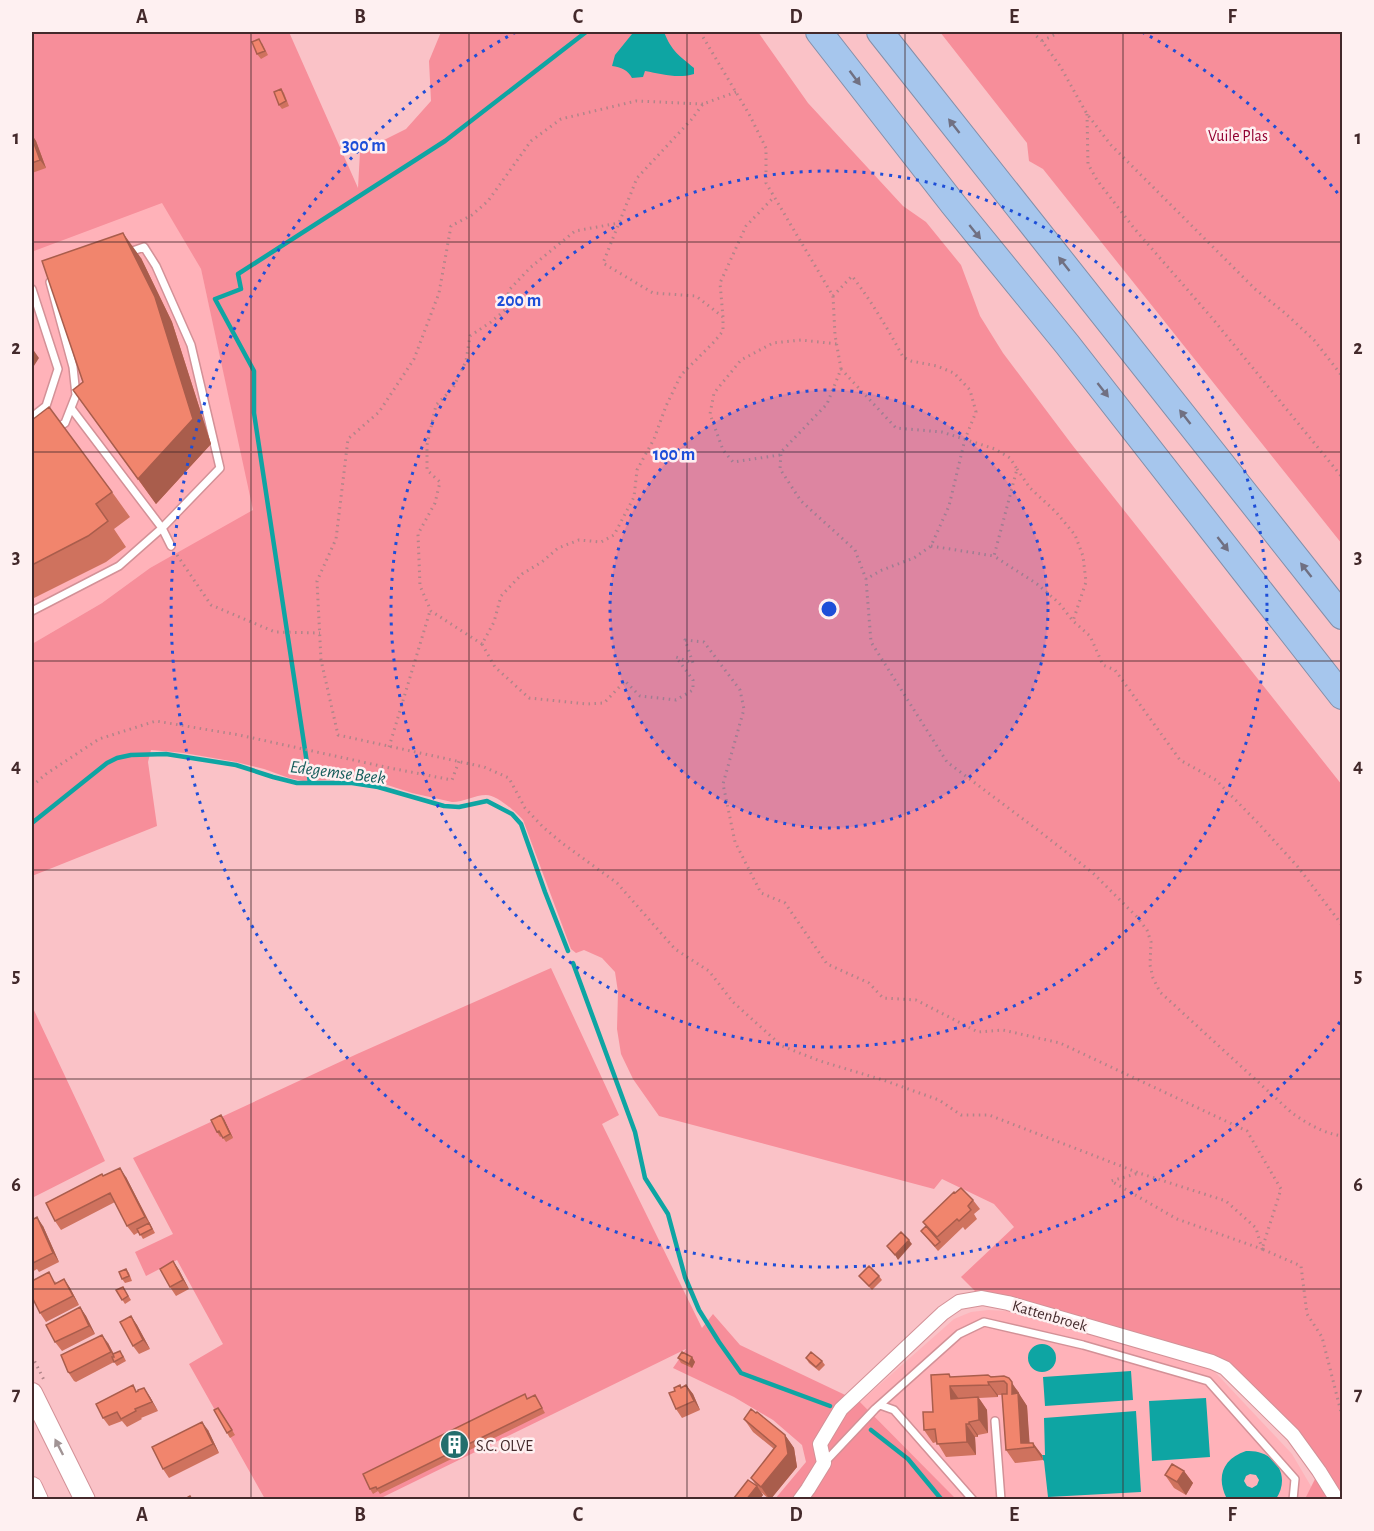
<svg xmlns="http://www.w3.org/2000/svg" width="1374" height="1531" viewBox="0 0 1374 1531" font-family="'Alegreya Sans',sans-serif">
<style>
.built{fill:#ffb2b9}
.green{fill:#f78e9a}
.water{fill:#0ea5a3;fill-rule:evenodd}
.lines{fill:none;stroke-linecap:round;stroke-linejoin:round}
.stream{stroke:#0ea5a3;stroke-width:4.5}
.service-casing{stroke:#d39197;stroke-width:10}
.minor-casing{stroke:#d39197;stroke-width:16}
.secondary-casing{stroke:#d39197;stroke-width:22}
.motorway-casing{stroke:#838fa9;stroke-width:28}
.path{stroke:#b18589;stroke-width:3;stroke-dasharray:1.5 4.5;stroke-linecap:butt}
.service{stroke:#fff;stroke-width:7}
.minor{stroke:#fff;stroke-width:14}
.secondary{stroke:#fff;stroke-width:20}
.motorway{stroke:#a6c6ed;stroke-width:26}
.wall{fill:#cf725e}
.shaded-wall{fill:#a95d4c}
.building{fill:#f1856d;stroke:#a95d4c;stroke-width:1.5}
.oneway{fill:#707082}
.oneway2{fill:#a19495}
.grid{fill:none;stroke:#43292b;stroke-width:1.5;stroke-opacity:0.55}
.ring{fill:none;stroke:#1d4ed8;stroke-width:3;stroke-dasharray:3 6}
.labels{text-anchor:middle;stroke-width:5;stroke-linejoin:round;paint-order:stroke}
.park-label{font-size:16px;fill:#920132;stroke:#fef0f1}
.street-label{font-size:16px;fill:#43292b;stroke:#fef0f1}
.poi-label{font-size:16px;fill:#43292b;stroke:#fef0f1;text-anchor:start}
.water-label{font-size:18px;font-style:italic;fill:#165d5c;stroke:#fef0f1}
.centre{fill:#1d4ed8;stroke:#fef0f1;stroke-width:3}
.ring-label{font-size:18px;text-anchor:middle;font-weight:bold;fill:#1d4ed8;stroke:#fef0f1;stroke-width:5;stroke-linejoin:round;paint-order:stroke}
.neatline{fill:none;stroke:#43292b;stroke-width:2}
.grid-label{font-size:20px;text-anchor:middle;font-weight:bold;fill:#43292b}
</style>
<rect width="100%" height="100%" fill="#fac2c7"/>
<path class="built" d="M162,202L201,269L254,511L150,568L102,603L32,644V242L35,250Z
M988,1310L1007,1311L1203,1366L1214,1371L1292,1454L1312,1488L1305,1500L956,1499L860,1402L954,1319L971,1312Z"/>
<path class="green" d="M32,32H289L358,188L360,152L406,129L431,101L429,61L441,32H758L808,103L903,206L926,222L961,265L980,316L1003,353L1073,446L1342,785V1499H1305L1319,1471L1224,1368L982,1298L961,1277L1014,1227L994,1204L942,1179L934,1189L659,1116L633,1079L621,1054L617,1029L618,992L615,972L602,958L584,950L576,953L571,949L523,820C516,812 497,795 486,795C475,795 464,802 452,802L412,793L378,782L352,779L303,781L289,778L264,769L236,762L184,753L151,750L148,762L157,826L32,876V644L102,603L150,568L253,510L201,269L162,203L34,251L32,242Z
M940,32H1342V544L1043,169L1029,161L1027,143Z
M551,968L619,1115L602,1124L702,1328L713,1314L740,1345L860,1402L956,1499H775L806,1462L802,1445L773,1420L734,1397L673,1368L686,1349L379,1499L283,1500L281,1497L274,1499H265L189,1364L223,1344L177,1260L146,1276L135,1252L173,1234L133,1158L357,1054Z
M32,1006L105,1161L32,1198Z"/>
<path class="water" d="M638,32H664C672,52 679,55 694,68V74C677,79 662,74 645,71L643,77L632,78C628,70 621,67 612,66L615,55L632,34Z
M1028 1358a14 14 0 1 1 28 0a14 14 0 1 1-28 0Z
M1131,1371L1133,1400L1045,1406L1043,1377Z
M1206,1398L1210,1457L1152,1461L1149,1401Z
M1136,1411L1141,1492L1048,1497L1044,1461L1043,1460L1042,1455H1045L1044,1418Z
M1246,1451C1274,1449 1292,1475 1276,1499H1227C1216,1478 1222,1459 1246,1451ZM1250,1474L1256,1475L1259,1480L1257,1485L1252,1488L1247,1486L1244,1481L1246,1476Z"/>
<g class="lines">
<path class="stream" d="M310,783L254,413V371L215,299L241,289L238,274L445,141L586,32
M32,823L107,763L117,758L131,755L166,754L236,765L273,777L297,783H352L378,787L444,806L459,807L487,801L512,814L521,824L545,892L568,951
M573,963L635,1132L645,1178L668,1214L685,1277L699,1310L719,1342L741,1373L830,1406
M871,1430L908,1459L942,1500"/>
<defs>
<path id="service" d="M127,253L144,247L156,266L191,345L220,468L162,528L171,546
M52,282H50L73,367L76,395L65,423L55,429
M32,289L58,369L46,406L32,417
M32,611L119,566L162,528L71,408
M880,1405L894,1410L973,1500
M995,1421L1001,1500
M824,1463L875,1409L959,1334L984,1322L1083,1345L1208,1381L1295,1479L1293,1500"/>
<path id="minor" d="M800,1500L808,1489L824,1463L820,1444L841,1409L943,1313L959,1302L982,1298L1008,1303L1212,1362L1225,1368L1293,1435L1319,1471L1337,1500"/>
<path id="secondary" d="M32,1393L85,1500
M32,1487L38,1500"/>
<path id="motorway" d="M819,32L953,204L1067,344L1342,696
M880,32L1342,616"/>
</defs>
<use href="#service" class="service-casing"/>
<use href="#minor" class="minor-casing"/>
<use href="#secondary" class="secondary-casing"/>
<use href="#motorway" class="motorway-casing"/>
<path class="path" d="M700,32L749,114L766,148V183L833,296L835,335L841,369L827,404L781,452L780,469L801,501L855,550L866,579L871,642L947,762L1039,831L1093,873L1137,917L1147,930L1151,942L1150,965L1153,978L1160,992L1292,1113C1308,1124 1323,1133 1342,1136
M1032,32L1042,41L1060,66L1087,114L1111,145L1255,289L1285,313L1314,340L1342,376
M1042,41L1060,32
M736,92L703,104L691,120L637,178L603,263L653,293L696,296L723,317V331L714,342L681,375L666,406L654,439L637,470L634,497L614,535L601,542L579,540L558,548L542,562L522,574L501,596L494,622L482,644L495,667L529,698L587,704L604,703L625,681L640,696L676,700L693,690V680L676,657L693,663L685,640L704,642L740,690L744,709L723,784L735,842L761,893L785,903L827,964L869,983L883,998L916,1000L978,1032L1003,1030L1060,1043L1247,1131L1281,1189L1262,1249L1301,1266L1307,1314L1322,1337L1342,1416
M703,104L636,101L561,119L531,141L488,201L472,215L451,226L439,293L414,359L379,412L348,439L336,539L317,581L321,660L338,735L484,767L509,778L525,808L543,827L562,843L617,883L675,949L709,971L733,1002L782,1046L820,1061L883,1080L939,1100L961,1115H989L1139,1173L1111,1181L1177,1219L1262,1249L1256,1228L1226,1201L1139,1173
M1087,114L1088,164L1097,180L1133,227L1212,318L1342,477
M833,296L852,276C872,302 888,329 903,357L911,361L937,366L954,373L970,390L976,412L965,439L949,506L931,546L914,558L882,570L866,579
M723,317L720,283L746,226L774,197
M841,369L896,428L942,432L995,449L1010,458L1017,469L994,556L1037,584L1059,603L1073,621L1090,636L1103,665L1115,670L1180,760L1216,780L1258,823L1298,867L1342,925
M780,455L733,462L723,450L710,414L714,393L741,360L773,343L801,340L837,344
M1017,469L1030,488L1056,512L1075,535L1083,556L1086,582L1073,621
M931,546L994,556
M177,555L211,605L275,632L320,633
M482,644L431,611L420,586L418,534L435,503L440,482L427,470V445L436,405L453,388L466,361L470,336L491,322L505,310L509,290L531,267L575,231L619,223
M389,747L430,611
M32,786L46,774L99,739L156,721L239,735L390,768L452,780L459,761
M32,1356L44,1380"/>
<use href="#service" class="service"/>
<use href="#minor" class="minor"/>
<use href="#secondary" class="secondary"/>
<use href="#motorway" class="motorway"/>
</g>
<path class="wall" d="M262,43L268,55L261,59L257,54Z
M281,89L284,93L289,106L282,109L279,105Z
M32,135L36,141L46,168L32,173Z
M141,258L172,322L211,444L156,504L73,390L83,382Z
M32,420L112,492L130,517L114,529L126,547L106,562L32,599Z
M224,1119L233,1138L226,1142L222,1136L220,1137L217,1132Z
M103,1176L126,1177L155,1233L143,1239L139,1232L134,1235L127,1226L115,1202L61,1230L55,1221Z
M973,1200L980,1209L974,1214L977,1219L965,1230L963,1227L938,1251L921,1231L926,1226L923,1222Z
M43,1226L59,1262L39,1272L37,1269L32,1272V1237Z
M173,1261L179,1270L189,1289L176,1296L170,1287Z
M126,1269L129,1273L132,1281L125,1283L122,1279Z
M859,1276H879L882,1280L872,1290Z
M64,1279L70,1288L79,1305L46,1322L40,1313L55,1281L56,1283Z
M123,1287L131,1300L125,1304L116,1290Z
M80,1307L86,1316L95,1334L62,1351L55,1342Z
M131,1316L137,1325L150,1349L139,1354L133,1346Z
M108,1343L114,1354L123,1355L126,1361L117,1366L114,1362L76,1382L74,1381L68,1372Z
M692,1357L695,1362L692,1368L681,1363L678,1358Z
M806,1358L822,1361L825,1365L819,1371L809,1363Z
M1004,1376L1018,1391L1021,1397L1027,1406L1029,1443H1033L1042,1455L1043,1460L1015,1463L1006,1450L1002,1395H998V1397L979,1398L987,1410L988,1433L978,1435V1437H975L976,1455L946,1457L937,1442L933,1443L924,1430L952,1377Z
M133,1385L137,1392L144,1388L150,1397L158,1411L141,1418L142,1419L127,1427L122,1421L109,1426L103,1418Z
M686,1385L693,1394L700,1410L682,1418L676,1409L681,1388Z
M535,1395L545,1413L380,1494L378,1491L373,1494L370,1489Z
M221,1412L235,1435L230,1438L227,1433Z
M744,1419L785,1435L794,1448L797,1467L770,1500L761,1492L763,1495L759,1500H735L734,1498L756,1485L751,1478L774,1449L753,1432Z
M208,1430L219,1453L169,1478L163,1469Z
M1184,1471L1193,1483L1186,1495L1174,1488L1165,1475Z"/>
<path class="shaded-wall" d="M32,135L36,141L46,168L40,160Z
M123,233L141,258L172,322L211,444L156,504L138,479Z
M32,348L39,358L32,369Z
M221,1115L224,1119L233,1138L230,1134Z
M120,1168L126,1177L151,1226L145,1217Z
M37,1217L43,1226L59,1262L53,1253Z
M909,1240L912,1244L898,1260L895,1255Z
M173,1261L179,1270L189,1289L183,1280Z
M64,1279L70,1288L79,1305L73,1296Z
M80,1307L86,1316L95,1334L89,1326Z
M131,1316L137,1325L150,1349L143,1340Z
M102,1335L108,1343L117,1361L111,1352Z
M692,1357L695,1362L692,1368L689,1364Z
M1009,1378L1027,1406L1030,1448L1021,1443Z
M988,1382L998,1395V1397L989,1385Z
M686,1385L693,1394L700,1410L694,1401Z
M950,1386L959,1399H951Z
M144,1388L150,1397L158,1411L152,1402Z
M978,1397L987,1410L988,1433L979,1420Z
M202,1422L208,1430L219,1453L213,1444Z
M969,1422L978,1435V1437L969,1424Z
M966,1424L975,1437L976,1455L967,1442Z
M785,1435L794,1448L797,1467L770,1500L761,1487Z
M1033,1443L1042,1455L1043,1460L1034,1447Z
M1184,1471L1193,1483L1186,1495L1177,1482Z
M757,1486L763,1495L759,1500H746Z"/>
<path class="building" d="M259,39L265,51L257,54L252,42Z
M281,89L286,101L279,105L274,92Z
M32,138L40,160L32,163Z
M123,233L155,297L193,419L138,479L73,390L83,382L42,261Z
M49,407L112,492L96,504L108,521L88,536L32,565V420Z
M221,1115L230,1134L223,1138L219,1131L217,1132L211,1120Z
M120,1168L145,1217L127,1226L110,1193L55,1221L46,1203L102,1174L103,1176Z
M961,1188L973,1200L968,1206L971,1210L959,1221L957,1219L937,1237L923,1222L954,1192L955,1193Z
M37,1217L53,1253L33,1263L32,1261V1237L33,1236L32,1234V1220Z
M149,1223L152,1229L140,1235L137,1229Z
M926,1226L940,1242L935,1246L921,1231Z
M901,1232L909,1240L895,1255L887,1246Z
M173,1261L183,1280L170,1287L160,1269Z
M869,1266L879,1276L869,1286L859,1276Z
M126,1269L129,1276L122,1279L119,1272Z
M49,1272L55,1284L64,1279L73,1296L40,1313L32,1297V1281Z
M123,1287L128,1296L122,1300L116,1290Z
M80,1307L89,1326L55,1342L46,1325Z
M131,1316L143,1340L133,1346L120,1322Z
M102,1335L111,1352L70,1373L68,1372L61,1355Z
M120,1351L123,1357L114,1362L112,1357H114L113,1354Z
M682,1352L692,1357L689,1364L678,1358Z
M811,1352L822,1361L816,1367L806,1358Z
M949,1374L950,1377L988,1375L991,1377L1004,1376L1009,1378L1012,1382V1394L1018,1393L1021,1443H1033L1034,1447L1006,1450L1002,1394H1007V1384L1004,1381L988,1382L989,1385L950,1386L951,1399L978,1397L979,1420L969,1422V1424H966L967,1442L937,1444L935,1429L924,1430L923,1412H933L931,1375Z
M133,1385L136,1392L138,1391V1390L144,1388L152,1402L135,1409L136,1411L121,1419L117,1412L103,1418L96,1404Z
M680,1385L681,1388L686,1385L694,1401L676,1409L669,1393L675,1391L674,1388Z
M525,1394L527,1399L535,1395L542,1408L377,1489L376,1487L370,1489L363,1474Z
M218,1408L232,1430L227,1433L214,1410Z
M751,1409L756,1413L757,1412L785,1435L788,1454L761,1487L751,1478L776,1446L744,1419Z
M202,1422L213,1444L163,1469L152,1447Z
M1172,1464L1184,1471L1177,1482L1165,1475Z
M748,1480L757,1486L746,1500H736L734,1498Z
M190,1496L192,1500H183Z"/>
<defs><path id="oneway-solid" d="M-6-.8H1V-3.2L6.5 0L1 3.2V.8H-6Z" transform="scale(1.5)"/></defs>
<g class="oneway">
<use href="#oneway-solid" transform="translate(855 78) rotate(53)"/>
<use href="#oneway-solid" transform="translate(954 126) rotate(-128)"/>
<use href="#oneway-solid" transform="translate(975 232) rotate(51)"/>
<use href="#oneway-solid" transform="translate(1064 264) rotate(-128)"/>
<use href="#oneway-solid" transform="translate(1103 390) rotate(52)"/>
<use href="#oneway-solid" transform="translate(1185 417) rotate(-128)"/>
<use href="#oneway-solid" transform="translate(1223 544) rotate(52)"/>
<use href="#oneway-solid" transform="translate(1306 570) rotate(-128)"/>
</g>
<use class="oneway2" href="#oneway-solid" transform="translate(59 1447) rotate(-117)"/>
<path class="grid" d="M251,32V1500M469,32V1500M687,32V1500M905,32V1500M1123,32V1500M32,242H1342M32,452H1342M32,661H1342M32,870H1342M32,1079H1342M32,1289H1342"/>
<circle cx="829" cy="609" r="219" fill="#1d4ed8" fill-opacity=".12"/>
<g class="ring">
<circle cx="829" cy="609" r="219"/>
<circle cx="829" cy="609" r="438"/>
<path d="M1340 1022A657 657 0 1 1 516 32M1142 32A657 657 0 0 1 1340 196"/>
</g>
<defs>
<symbol id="building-disc" viewBox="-11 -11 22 22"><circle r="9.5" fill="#236e6d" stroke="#fef0f1"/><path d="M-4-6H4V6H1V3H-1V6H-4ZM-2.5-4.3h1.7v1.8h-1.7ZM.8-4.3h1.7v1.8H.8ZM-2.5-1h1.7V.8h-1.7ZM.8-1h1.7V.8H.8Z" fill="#fff"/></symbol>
</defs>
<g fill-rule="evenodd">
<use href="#building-disc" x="438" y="1428" width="33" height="33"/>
</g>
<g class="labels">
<g class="park-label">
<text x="1238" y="141">Vuile Plas</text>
</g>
<g class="street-label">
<text transform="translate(1050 1315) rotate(16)" y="6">Kattenbroek</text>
</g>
<g class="poi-label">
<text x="476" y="1451">S.C. OLVE</text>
</g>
<g class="water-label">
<text transform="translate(338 772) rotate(7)" y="6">Edegemse Beek</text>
</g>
</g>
<circle cx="829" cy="609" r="9" class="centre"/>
<g class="ring-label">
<text x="364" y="151">300 m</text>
<text x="519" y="306">200 m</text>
<text x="674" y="460">100 m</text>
</g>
<rect width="1374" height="1531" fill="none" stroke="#fef0f1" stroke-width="66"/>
<rect x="33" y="33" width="1308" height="1465" class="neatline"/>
<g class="grid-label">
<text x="142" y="23">A</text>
<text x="360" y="23">B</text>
<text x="578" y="23">C</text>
<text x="796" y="23">D</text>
<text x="1014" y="23">E</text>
<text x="1232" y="23">F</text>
<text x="16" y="144">1</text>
<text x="1358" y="144">1</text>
<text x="16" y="354">2</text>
<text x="1358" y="354">2</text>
<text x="16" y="563">3</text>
<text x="1358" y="563">3</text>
<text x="16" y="772">4</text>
<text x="1358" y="772">4</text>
<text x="16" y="982">5</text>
<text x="1358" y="982">5</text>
<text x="16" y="1191">6</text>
<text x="1358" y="1191">6</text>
<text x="16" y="1400">7</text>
<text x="1358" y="1400">7</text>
<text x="142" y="1521">A</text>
<text x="360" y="1521">B</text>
<text x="578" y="1521">C</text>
<text x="796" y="1521">D</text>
<text x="1014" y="1521">E</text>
<text x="1232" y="1521">F</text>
</g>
</svg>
